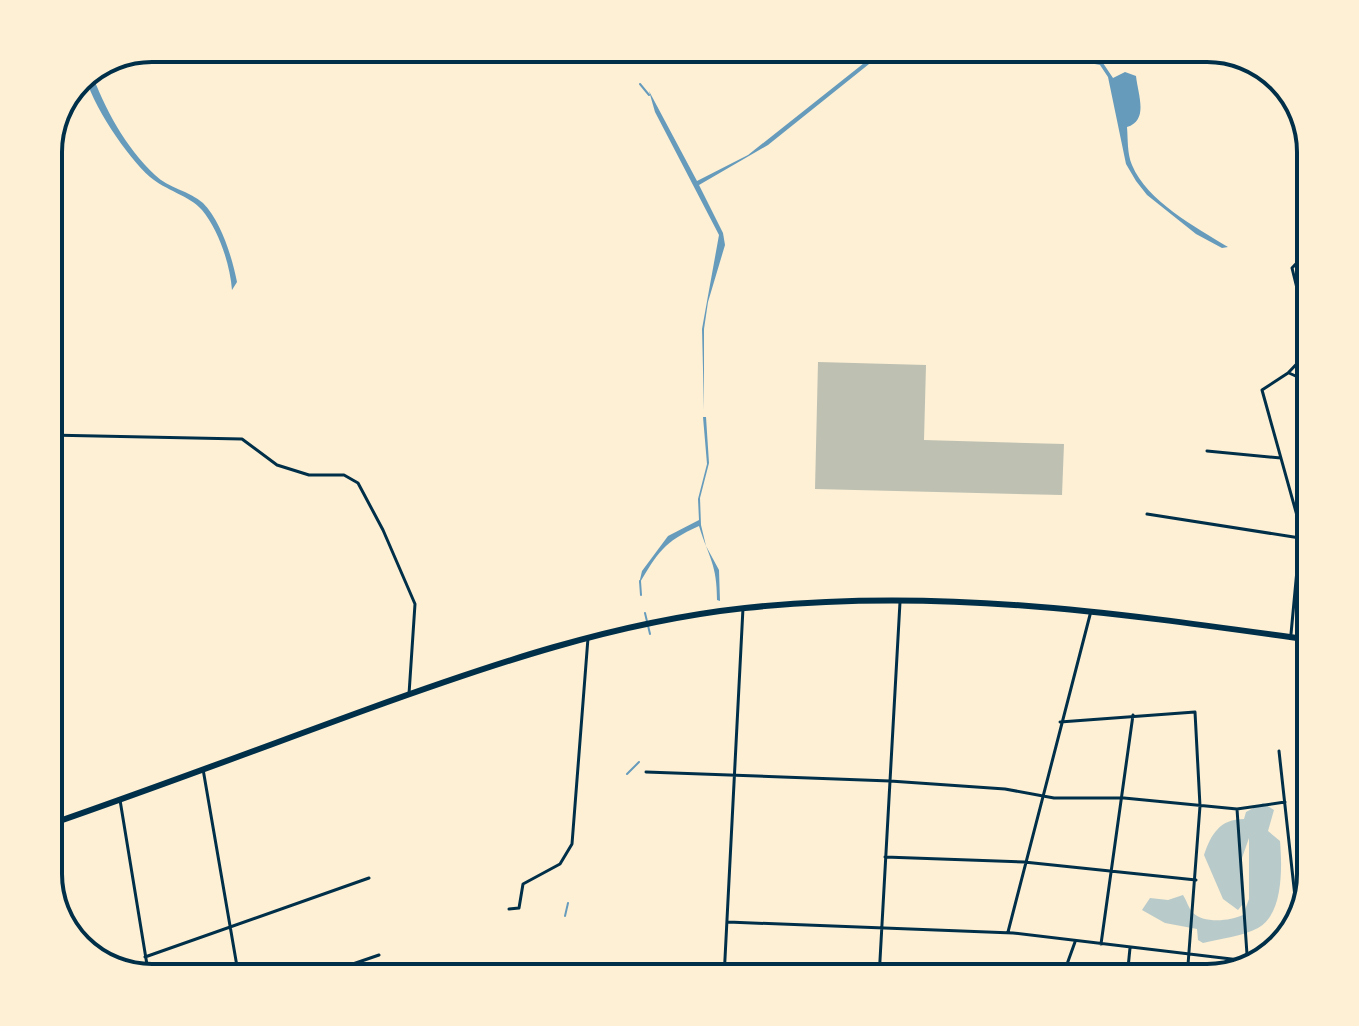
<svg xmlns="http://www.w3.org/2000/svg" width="1359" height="1026" viewBox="0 0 1359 1026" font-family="'Varela Round',sans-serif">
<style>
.green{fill:#b9caca}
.water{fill:#669bbc}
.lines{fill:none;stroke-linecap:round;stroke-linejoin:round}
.stream{stroke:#669bbc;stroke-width:2}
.building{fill:#bec0b2}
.minor{stroke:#003049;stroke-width:3}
.trunk{stroke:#003049;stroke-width:6}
.rim{fill:none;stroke:#003049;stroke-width:4}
</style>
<rect width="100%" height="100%" fill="#fdf0d5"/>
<path class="green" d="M1263,803L1274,810L1268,831L1280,841C1282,865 1284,914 1258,928C1243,936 1220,939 1203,943L1198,940L1197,929L1165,923L1142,910L1150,898L1168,900L1183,895C1187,901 1188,907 1192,912C1203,924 1230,921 1243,915L1249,899V838L1242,858V905L1238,910L1223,899L1204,855C1211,834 1220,819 1244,819L1246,812Z"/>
<path class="water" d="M883,48H889L768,145L699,185L723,233L725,245L708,302L704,329V410L702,329L719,235L655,112L649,91L697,181L748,155Z
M1063,48L1080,56L1098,58L1111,48L1101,60L1113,78L1125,72L1136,76C1138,95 1149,120 1127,127C1128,139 1127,154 1132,165C1147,201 1195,227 1228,247L1222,248L1196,234L1147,195L1136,181L1126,164L1108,77L1100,65L1074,60Z
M91,71C104,108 126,148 155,175C168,188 190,191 203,203C221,221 232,257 237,282L232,290C230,264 219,231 202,210C190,196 165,190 150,177C128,158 90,102 85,74Z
M703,417H706L709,463L700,498L701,525L706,546L719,570L720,601L717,600C717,564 709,558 699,526C663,542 658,553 639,584L642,571L668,536L699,520L698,499L707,464Z"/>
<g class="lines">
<path class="stream" d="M640,84L649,95
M640,581L641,595
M645,613L650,634
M627,774L639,762
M565,916L568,903"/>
</g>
<path class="building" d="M818,362L926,365L924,440L1064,444L1062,495L815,489Z"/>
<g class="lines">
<path class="minor" d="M1311,248L1292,268L1311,345
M1289,373L1311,383
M48,435L242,439L277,465L309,475H344L358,483L383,530L415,604L409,694
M1207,451L1281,458
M1147,514L1300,538
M1301,530L1262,390L1288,373L1311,349
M1291,634L1300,538L1301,530L1311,524
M1060,722L1195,712L1200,806L1187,978
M1279,751L1297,915
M203,769L239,978
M646,772L890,781L1005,789L1054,798H1124L1237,809L1285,802
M120,800L149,977
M1237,809L1248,969
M885,857L1024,862L1196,880
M509,909L519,908L523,884L560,864L572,844L588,638
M728,922L1013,933L1248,961L1264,958
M1008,932L1091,611
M1101,944L1133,715
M145,957L369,878
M312,978L379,955
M724,978L743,608
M879,978L900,602
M1062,978L1075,942
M1127,978L1130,948"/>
<path class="trunk" d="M48,825C155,788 261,748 368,709C490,665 615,622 745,608C941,587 1118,613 1311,640"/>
</g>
<path d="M0 0H1359V1026H0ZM152 62H1207A90 90 0 0 1 1297 152V874A90 90 0 0 1 1207 964H152A90 90 0 0 1 62 874V152A90 90 0 0 1 152 62Z" fill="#fdf0d5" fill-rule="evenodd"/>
<path class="rim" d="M152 62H1207A90 90 0 0 1 1297 152V874A90 90 0 0 1 1207 964H152A90 90 0 0 1 62 874V152A90 90 0 0 1 152 62Z"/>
</svg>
